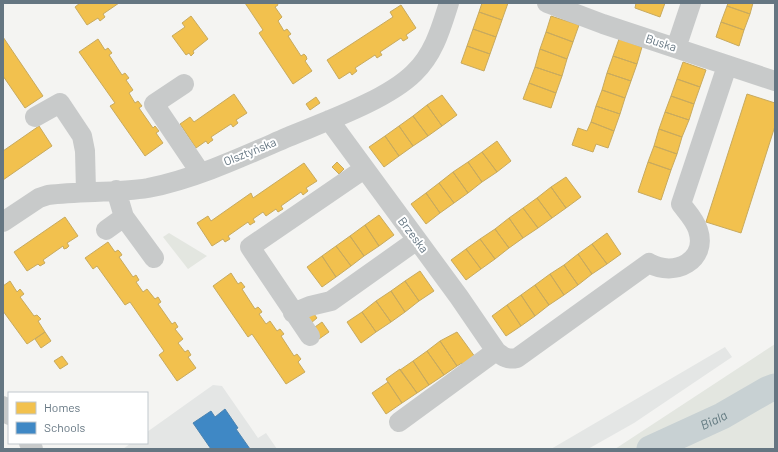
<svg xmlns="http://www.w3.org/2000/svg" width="778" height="452" viewBox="0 0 778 452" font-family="Barlow,sans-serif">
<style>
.built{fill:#e4e6e5}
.green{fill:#e3e6e0}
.homes{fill:#f2c14e;stroke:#c8aa5e}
.schools{fill:#3f88c5;stroke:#4a83b1}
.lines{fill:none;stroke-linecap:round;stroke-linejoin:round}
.river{stroke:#c8d1d3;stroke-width:27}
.minor{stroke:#c8caca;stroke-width:20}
.labels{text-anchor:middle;stroke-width:4;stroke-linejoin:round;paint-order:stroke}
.street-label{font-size:12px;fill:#657682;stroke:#fff}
.water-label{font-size:13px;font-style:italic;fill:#60787f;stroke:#fff}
</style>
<rect width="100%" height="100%" fill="#f4f4f2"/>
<path class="built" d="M725,347L732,357L634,423L588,449H551Z
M213,385L222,386L258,438L266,433L277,449H123L131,443H147V432Z"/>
<path class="green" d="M169,233L207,256L188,269L163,237Z
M775,344V449H615Z"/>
<path class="homes" d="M80,3H119L103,14L105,17L100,21L98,18L87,25L75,7Z
M245,3H277L278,5L275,7L282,17L278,21L284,31L287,29L291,34L288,36L301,56L304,54L306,56L307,59L305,61L312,71L293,84L259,33L263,30Z
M482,3H508L502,20L479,12Z
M636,3H665L660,17L635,8Z
M728,3H753L750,14L727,6Z
M401,5L416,28L406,35L408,38L405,40L403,41L401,38L380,52L382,55L380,56L377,58L375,55L355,68L357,71L352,75L350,72L339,79L327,60L393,17L390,12Z
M727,6L750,14L744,30L721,22Z
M479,12L502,20L496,37L473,29Z
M191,16L208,39L193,51L194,53L191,56L189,53L186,55L172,36L185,27L182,23Z
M551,16L579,25L573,42L546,32Z
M721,22L744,30L739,46L716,37Z
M473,29L496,37L490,54L467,46Z
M546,32L573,42L567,59L540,49Z
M3,37L43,96L25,108L3,76Z
M98,39L105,50L108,48L112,53L109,55L122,75L125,73L129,78L126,80L133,90L129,93L135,103L138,101L142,106L139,108L153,128L155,126L159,131L156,133L163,143L145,156L110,106L115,103L79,52Z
M619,39L642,47L637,64L613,56Z
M467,46L490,54L484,71L461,63Z
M540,49L567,59L562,76L535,67Z
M613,56L637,64L631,81L607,73Z
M683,62L706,70L700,87L677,79Z
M535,67L562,76L556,93L529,83Z
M607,73L631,81L625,98L602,90Z
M677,79L700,87L694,104L671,96Z
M529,83L556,93L551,108L523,99Z
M602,90L625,98L620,114L596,106Z
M234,94L247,113L236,120L238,123L233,127L231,124L211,137L213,140L210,142L208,144L206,141L196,148L180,124L190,117L194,122Z
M747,94L775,103V126L741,233L706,222Z
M442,95L457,115L442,126L427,105Z
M671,96L694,104L689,120L665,112Z
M316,97L320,103L310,110L306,104Z
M427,105L442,126L428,136L413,116Z
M596,106L620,114L614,131L591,122Z
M665,112L689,120L682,137L659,129Z
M413,116L428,136L413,146L399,126Z
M591,122L614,131L608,148L596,144L593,152L572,145L578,128L587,131Z
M39,126L52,146L3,180V151Z
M399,126L413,146L399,156L385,136Z
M659,129L682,137L677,154L654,146Z
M385,136L399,156L384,167L369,147Z
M497,141L511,161L497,172L482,152Z
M654,146L677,154L671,170L648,162Z
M482,152L497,172L482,182L468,162Z
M337,162L344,169L339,174L332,167Z
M468,162L482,182L468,193L453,172Z
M648,162L671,170L661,200L638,192Z
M304,163L317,181L306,188L308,191L303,195L301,192L281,206L283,209L278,212L276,209L266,216L263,212L253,219L255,222L253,223L250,225L248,222L228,236L230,239L225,242L223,239L212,246L197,223L208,216L211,221L251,193L253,198Z
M453,172L468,193L454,203L439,183Z
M566,177L581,197L566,208L551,187Z
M439,183L454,203L440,213L426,193Z
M551,187L566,208L552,218L537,198Z
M426,193L440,213L426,224L411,204Z
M537,198L552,218L538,228L523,208Z
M523,208L538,228L523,238L509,218Z
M379,215L394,235L379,246L365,225Z
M65,217L78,236L67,243L69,246L67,248L64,249L63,246L43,260L45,263L40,266L38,264L27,271L14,252Z
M509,218L523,238L509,248L495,229Z
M365,225L379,246L364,256L350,236Z
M495,229L509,248L495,259L480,239Z
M607,233L621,254L607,264L592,244Z
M350,236L364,256L351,266L336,246Z
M480,239L495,259L481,269L466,249Z
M108,242L115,252L118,250L120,252L122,255L119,257L133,277L136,275L139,280L136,282L143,292L147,289L155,299L158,297L161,302L158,304L172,324L175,322L178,327L175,329L183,339L178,343L185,352L188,350L191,355L188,357L196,368L177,381L159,355L164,351L130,302L125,305L97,266L93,269L85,258Z
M592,244L607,264L592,274L578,254Z
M336,246L351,266L336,277L322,256Z
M466,249L481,269L466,280L451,260Z
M578,254L592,274L578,285L564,265Z
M322,256L336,277L322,287L307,267Z
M564,265L578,285L564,295L550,274Z
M420,271L434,291L419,301L405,281Z
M231,273L238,284L241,282L245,287L242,289L255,309L258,307L260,309L262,312L259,314L266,324L270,321L277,331L280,329L284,334L281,336L294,356L297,354L301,359L298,362L305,372L286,384L252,334L248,337L213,286Z
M550,274L564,295L549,305L535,285Z
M10,281L17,292L20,289L24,294L20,297L34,316L37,315L41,319L38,321L45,332L27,344L3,311V286Z
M405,281L419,301L405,312L391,291Z
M535,285L549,305L535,316L521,295Z
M391,291L405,312L391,322L376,301Z
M521,295L535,316L521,326L507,305Z
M376,301L391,322L376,332L362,312Z
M507,305L521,326L506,336L492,316Z
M311,310L317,318L311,323L305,315Z
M362,312L376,332L361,343L347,322Z
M322,322L329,332L319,339L312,329Z
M45,332L51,341L41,348L35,339Z
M457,332L478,361L466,369L462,363L457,366L440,341Z
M440,341L457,366L444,375L427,351Z
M427,351L444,375L429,385L413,361Z
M62,356L68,364L60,369L54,361Z
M413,361L429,385L417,393L400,370Z
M400,369L417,393L402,403L386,379Z
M388,382L402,403L386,414L372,393Z"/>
<path class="schools" d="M225,409L238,428L236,429L250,449H211L193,423L211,411L215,417Z"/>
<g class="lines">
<path class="river" id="s1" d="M650,449L722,416L767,390L775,387"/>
<path class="minor" d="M547,3L603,24L775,81
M676,48L691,3
M184,84L154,104L200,172
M35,117L60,103L82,136L85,151L86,191
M329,120L459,297L496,351C503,357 508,360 517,358L649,263C675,278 708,260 698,230C695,220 687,212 681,204L727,66
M124,217L154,258
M3,222L39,198L48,195C81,191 117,193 148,188C195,179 244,156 288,137C324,122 387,100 414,73C434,54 441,28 449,3
M106,230L124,217L116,190
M293,313L310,306L331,301L417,240
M310,336L250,247L364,169
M3,406L9,415
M399,422L496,351
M29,443L33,449"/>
</g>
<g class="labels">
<g class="street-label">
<text transform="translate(661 43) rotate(18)" y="4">Buska</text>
<text transform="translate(250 152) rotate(-22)" y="4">Olsztyńska</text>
<text transform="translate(413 235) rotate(53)" y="4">Brzeska</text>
</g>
<g class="water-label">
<text dy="5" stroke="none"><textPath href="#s1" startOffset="70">Biala</textPath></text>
</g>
</g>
<rect width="778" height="452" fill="none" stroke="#657682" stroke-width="8"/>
<rect x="8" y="392" width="140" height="52" fill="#ffffff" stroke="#c1c8cd"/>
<rect x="16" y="402" width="20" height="12" fill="#f2c14e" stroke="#c1c8cd"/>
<text x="44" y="412" font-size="12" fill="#657682">Homes</text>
<rect x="16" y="422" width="20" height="12" fill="#3f88c5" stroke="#c1c8cd"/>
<text x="44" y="432" font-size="12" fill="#657682">Schools</text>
</svg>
